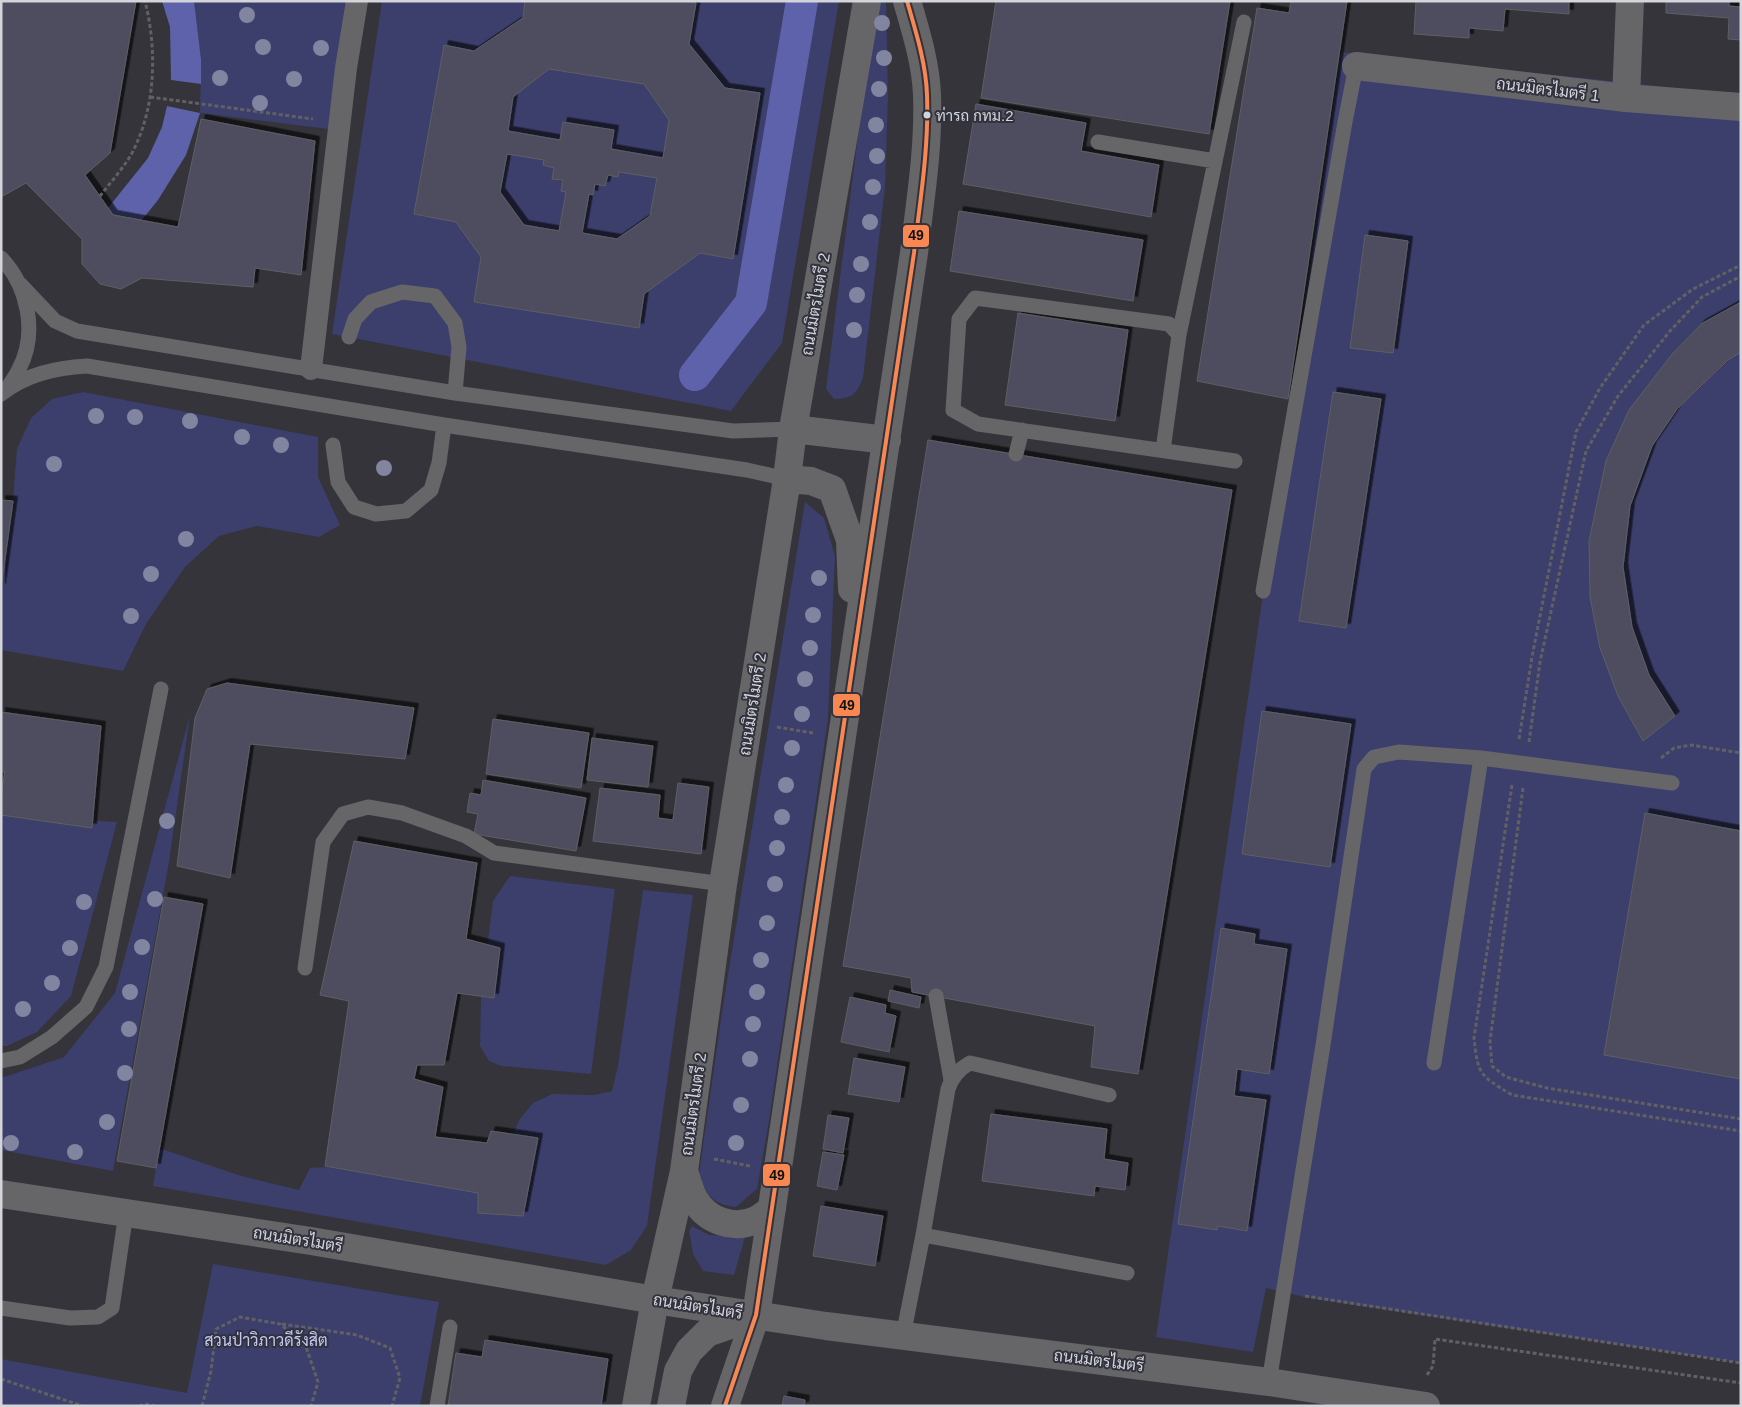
<svg xmlns="http://www.w3.org/2000/svg" width="1742" height="1407" viewBox="0 0 1742 1407" font-family="Arial,Sarabun,sans-serif">
<style>
.green{fill:#3c3e6c}
.water{fill:#5e62aa}
.lines{fill:none;stroke-linecap:round;stroke-linejoin:round}
.canal{stroke:#5e62aa;stroke-width:32}
.building{fill:#4d4d5e;stroke:#5e5f64;fill-rule:evenodd;filter:url(#shadow)}
.path{stroke:#616164;stroke-width:3;stroke-dasharray:4 2.5;stroke-linecap:butt}
.service{stroke:#666669;stroke-width:15}
.pedestrian{stroke:#666669;stroke-width:22}
.minor{stroke:#666669;stroke-width:28}
.tertiary{stroke:#666669;stroke-width:28}
.bus-1-casing{stroke:#31323d;stroke-width:8}
.bus-1{stroke:#f88751;stroke-width:4}
.tree{fill:#8285a0}
.bus-dot{fill:#d3d5db;stroke:#31323d;stroke-width:2}
.labels{text-anchor:middle;stroke-width:4;stroke-linejoin:round;paint-order:stroke}
.bus-label{font-size:15px;fill:#d3d5db;stroke:#31323d;text-anchor:start}
.street-label{font-size:16px;fill:#d3d5db;stroke:#31323d}
.park-label{font-size:16px;fill:#c2c8f3;stroke:#31323d}
.line-badge{stroke:#31323d;stroke-width:2}
.pale-badge-label{font-size:14px;text-anchor:middle;font-weight:bold;fill:#111}
</style>
<defs>
<filter id="shadow"><feDropShadow dx="4.5" dy="-4.5" stdDeviation="0" flood-color="#0009"/></filter>
</defs>
<rect width="100%" height="100%" fill="#34343a"/>
<path class="green" d="M194,1H347L328,129L200,113L201,59Z
M382,1H839L782,343L731,411L332,334Z
M875,1H886L888,96L885,187L863,378C856,395 853,398 834,399L826,389Z
M1341,52L1741,95V1363L1309,1298L1266,1288L1253,1352L1156,1337Z
M83,392L318,437V477L340,525L319,537L257,526L219,536L185,567L146,624L123,671L1,650V588L13,501L17,449L31,418L52,399Z
M805,502L824,518L835,556L828,719L769,1121L757,1189L736,1207C712,1204 707,1196 699,1174L722,1012Z
M190,715L169,862L113,1171L1,1150V1078L64,1057L115,993Z
M1,815L117,822L71,996L37,1032L7,1046H1Z
M510,876L615,889L591,1074L501,1066L489,1061L480,1046L481,996L493,901Z
M643,890L693,895L647,1226L631,1250L606,1265L153,1186L159,1148L238,1175L299,1190L310,1168L502,1157L520,1119L533,1103L552,1094L594,1095L612,1091L618,1066Z
M692,1226L709,1235L745,1237L734,1275L703,1271L693,1254L689,1231Z
M213,1264L439,1302L420,1406H1V1359L187,1393Z"/>
<path class="water" d="M162,1H194L201,59V84L171,80L170,27Z
M167,106L200,113L186,155L158,200L141,221L113,215L108,208L148,158L162,127Z"/>
<g class="lines">
<path class="canal" d="M695,375L751,303L802,1"/>
</g>
<path class="building" d="M1,1H136L110,153L85,175L113,215L178,227L201,119L315,141L301,275L255,268L253,287L142,278L121,289L100,284L82,264V239L26,183L1,197Z
M525,1H686L696,3L689,44L725,88L760,93L733,259L700,253L644,294L639,328L474,302L481,257L456,222L414,214L444,45L474,51L523,18ZM549,69L644,84L669,120L663,158L611,149L614,130L563,122L560,140L508,131L513,97ZM507,154L544,160L543,165L554,168L552,179L563,180L561,191L566,192L559,231L524,225L500,192ZM619,172L657,178L650,216L617,239L582,233L589,194L593,195L595,184L605,186L608,175L618,177Z
M996,1H1230L1209,134L981,98Z
M1291,1H1347L1288,399L1197,381L1257,8L1289,13Z
M1416,1H1569V14L1505,9L1503,31L1469,28V38L1414,34Z
M1666,1H1729V6L1741,7V40L1728,39L1729,18L1666,13Z
M976,104L1086,123L1081,151L1159,165L1151,217L963,184Z
M959,211L1143,240L1133,301L950,271Z
M1365,235L1408,241L1393,353L1350,348Z
M1741,302V352L1728,360L1677,409L1652,446L1630,506L1623,567L1632,627L1649,675L1675,716L1643,741L1618,696L1600,648L1590,597L1589,541L1606,461L1629,410L1673,353L1701,324Z
M1018,313L1128,330L1115,421L1005,405Z
M1333,392L1381,399L1346,628L1299,621Z
M928,440L1232,490L1138,1074L1091,1067L1095,1026L912,992L911,978L843,966Z
M1,500L13,501L1,588Z
M227,683L414,708L405,759L250,744L230,878L177,866L195,718L207,689Z
M1262,711L1351,724L1330,867L1242,854Z
M1,712L101,726L92,828L1,815V793L5,772H1Z
M493,719L589,733L581,788L486,774Z
M592,738L653,746L648,787L587,780Z
M483,780L586,798L576,851L474,834L478,814L467,812L470,793L481,795Z
M678,783L709,787L701,854L593,841L600,788L660,795L658,818L673,820Z
M1645,813L1741,831V1079L1604,1055Z
M354,841L477,863L466,939L500,948L494,998L457,993L444,1065H417L414,1079L443,1087L435,1137L487,1143L491,1131L538,1138L523,1216L478,1213V1193L325,1166L349,1001L320,995Z
M164,897L203,904L156,1168L117,1161Z
M1221,928L1255,934L1254,944L1287,949L1269,1074L1237,1069L1234,1096L1266,1100L1247,1231L1218,1226L1217,1230L1178,1224Z
M890,990L921,997L919,1008L888,1001Z
M850,997L886,1005L885,1013L896,1016L889,1052L841,1042Z
M854,1058L905,1067L899,1102L848,1094Z
M991,1114L1107,1129L1104,1159L1128,1163L1125,1190L1095,1186L1094,1196L982,1181Z
M828,1115L849,1118L843,1153L823,1149Z
M823,1152L844,1155L837,1190L817,1186Z
M821,1206L883,1216L875,1266L813,1256Z
M485,1340L608,1359L601,1406H448L456,1353L482,1357Z
M784,1396L805,1400L804,1406H782Z"/>
<g class="lines">
<path class="path" d="M150,97L313,119
M100,196C110,183 127,164 134,149C156,104 157,49 145,1
M777,727L813,733
M1519,739L1532,657L1576,432L1600,388L1644,325L1693,289L1741,265
M1529,742L1540,662L1586,451L1618,396L1670,331L1702,297L1741,276
M1661,758L1674,748L1691,745L1741,753
M1512,785L1474,1038C1478,1076 1480,1075 1512,1095L1741,1131
M1523,788L1490,1041L1492,1066L1506,1077L1547,1088L1741,1119
M714,1159L750,1166
M1305,1296L1741,1363
M282,1324L357,1335L390,1348L400,1378L392,1406
M1427,1375L1433,1366L1435,1339L1741,1383
M1,1379L83,1406
M139,1406L145,1404L156,1406
M202,1406L211,1371L216,1329L240,1317L280,1324L305,1344L318,1382L311,1406"/>
<path class="service" d="M1098,142L1215,161
M1,258C28,286 38,333 19,369C16,376 11,382 7,389
M20,284L55,321L77,331L455,393L733,431L793,429
M1179,335L1244,22
M349,337L355,319L371,302L402,292L435,296L455,323L459,347L455,393
M1,394C27,374 55,368 87,366L444,425L747,470L787,479
M333,445L338,482L354,507L376,514L406,511L431,490L439,463L444,425
M1163,450L1179,335L1169,324L975,298L959,319L953,410L978,424L1235,461
M1016,454L1022,430
M1263,591L1345,122L1356,66
M305,968L323,842L343,814L368,807L402,813L466,836L494,853L723,884
M936,996L951,1080
M1,1061L20,1057L52,1037L86,1007L106,967L161,689
M1434,1063L1481,758
M923,1235L1127,1273
M1,1308L70,1318L98,1317L112,1308L126,1213
M903,1336L923,1235L948,1089C952,1077 959,1069 970,1063L1109,1095
M1269,1382L1323,1045L1364,769L1374,757L1399,752L1481,758L1672,783
M437,1406L450,1327"/>
<path class="pedestrian" d="M311,369L346,68L357,1"/>
<path class="minor" d="M1356,66L1626,98L1741,107
M1626,98L1630,1
M793,429L887,440
M787,479L811,481L832,489L850,540L852,589
M684,1171C687,1180 690,1192 695,1200C707,1221 734,1230 756,1220C762,1217 767,1213 772,1209
M636,1406L655,1300L684,1171L723,884L787,479L793,429L867,1
M725,1406L756,1315L914,253C920,201 929,148 927,95C926,64 916,32 907,1"/>
<path class="tertiary" d="M1,1194L311,1241L655,1300L826,1326L1269,1382L1426,1406
M671,1406L678,1371L689,1351L707,1333L753,1317"/>
<defs>
<path id="bus-1" d="M725,1406L756,1315L914,253C920,201 929,148 927,95C926,64 916,32 907,1"/>
</defs>
<use href="#bus-1" class="bus-1-casing"/>
<use href="#bus-1" class="bus-1"/>
</g>
<g class="tree">
<circle cx="247" cy="15" r="8"/>
<circle cx="882" cy="23" r="8"/>
<circle cx="263" cy="47" r="8"/>
<circle cx="321" cy="48" r="8"/>
<circle cx="884" cy="58" r="8"/>
<circle cx="220" cy="78" r="8"/>
<circle cx="294" cy="79" r="8"/>
<circle cx="879" cy="89" r="8"/>
<circle cx="260" cy="103" r="8"/>
<circle cx="876" cy="125" r="8"/>
<circle cx="877" cy="156" r="8"/>
<circle cx="873" cy="187" r="8"/>
<circle cx="870" cy="222" r="8"/>
<circle cx="861" cy="264" r="8"/>
<circle cx="857" cy="295" r="8"/>
<circle cx="854" cy="330" r="8"/>
<circle cx="96" cy="416" r="8"/>
<circle cx="135" cy="417" r="8"/>
<circle cx="190" cy="421" r="8"/>
<circle cx="242" cy="437" r="8"/>
<circle cx="281" cy="445" r="8"/>
<circle cx="54" cy="464" r="8"/>
<circle cx="384" cy="468" r="8"/>
<circle cx="186" cy="539" r="8"/>
<circle cx="151" cy="574" r="8"/>
<circle cx="819" cy="578" r="8"/>
<circle cx="813" cy="615" r="8"/>
<circle cx="131" cy="616" r="8"/>
<circle cx="810" cy="648" r="8"/>
<circle cx="805" cy="679" r="8"/>
<circle cx="802" cy="714" r="8"/>
<circle cx="792" cy="748" r="8"/>
<circle cx="786" cy="785" r="8"/>
<circle cx="782" cy="817" r="8"/>
<circle cx="167" cy="821" r="8"/>
<circle cx="777" cy="848" r="8"/>
<circle cx="775" cy="884" r="8"/>
<circle cx="155" cy="899" r="8"/>
<circle cx="84" cy="902" r="8"/>
<circle cx="767" cy="923" r="8"/>
<circle cx="142" cy="947" r="8"/>
<circle cx="70" cy="948" r="8"/>
<circle cx="761" cy="960" r="8"/>
<circle cx="52" cy="983" r="8"/>
<circle cx="130" cy="992" r="8"/>
<circle cx="757" cy="992" r="8"/>
<circle cx="23" cy="1009" r="8"/>
<circle cx="753" cy="1024" r="8"/>
<circle cx="129" cy="1029" r="8"/>
<circle cx="750" cy="1059" r="8"/>
<circle cx="125" cy="1073" r="8"/>
<circle cx="741" cy="1105" r="8"/>
<circle cx="107" cy="1122" r="8"/>
<circle cx="11" cy="1143" r="8"/>
<circle cx="736" cy="1143" r="8"/>
<circle cx="75" cy="1152" r="8"/>
</g>
<circle class="bus-dot" cx="927" cy="115" r="4.5"/>
<g class="labels">
<g class="bus-label">
<text x="936" y="121">ท่ารถ กทม.2</text>
</g>
<g class="street-label">
<text transform="translate(1548 89) rotate(7)" y="6">ถนนมิตรไมตรี 1</text>
<text transform="translate(815 304) rotate(-80)" y="6">ถนนมิตรไมตรี 2</text>
<text transform="translate(752 704) rotate(-81)" y="6">ถนนมิตรไมตรี 2</text>
<text transform="translate(693 1104) rotate(-82)" y="6">ถนนมิตรไมตรี 2</text>
<text transform="translate(298 1239) rotate(9)" y="6">ถนนมิตรไมตรี</text>
<text transform="translate(698 1306) rotate(9)" y="6">ถนนมิตรไมตรี</text>
<text transform="translate(1099 1360) rotate(7)" y="6">ถนนมิตรไมตรี</text>
</g>
<g class="park-label">
<text x="266" y="1346">สวนป่าวิภาวดีรังสิต</text>
</g>
</g>
<g class="line-badge">
<rect x="902" y="224" width="28" height="24" rx="5" fill="#f88751"/>
<rect x="832" y="693" width="29" height="24" rx="5" fill="#f88751"/>
<rect x="762" y="1163" width="29" height="24" rx="5" fill="#f88751"/>
</g>
<g class="pale-badge-label">
<text x="916" y="240">49</text>
<text x="847" y="710">49</text>
<text x="777" y="1180">49</text>
</g>
<rect width="1742" height="1407" fill="none" stroke="#d3d5db" stroke-width="5"/>
</svg>
